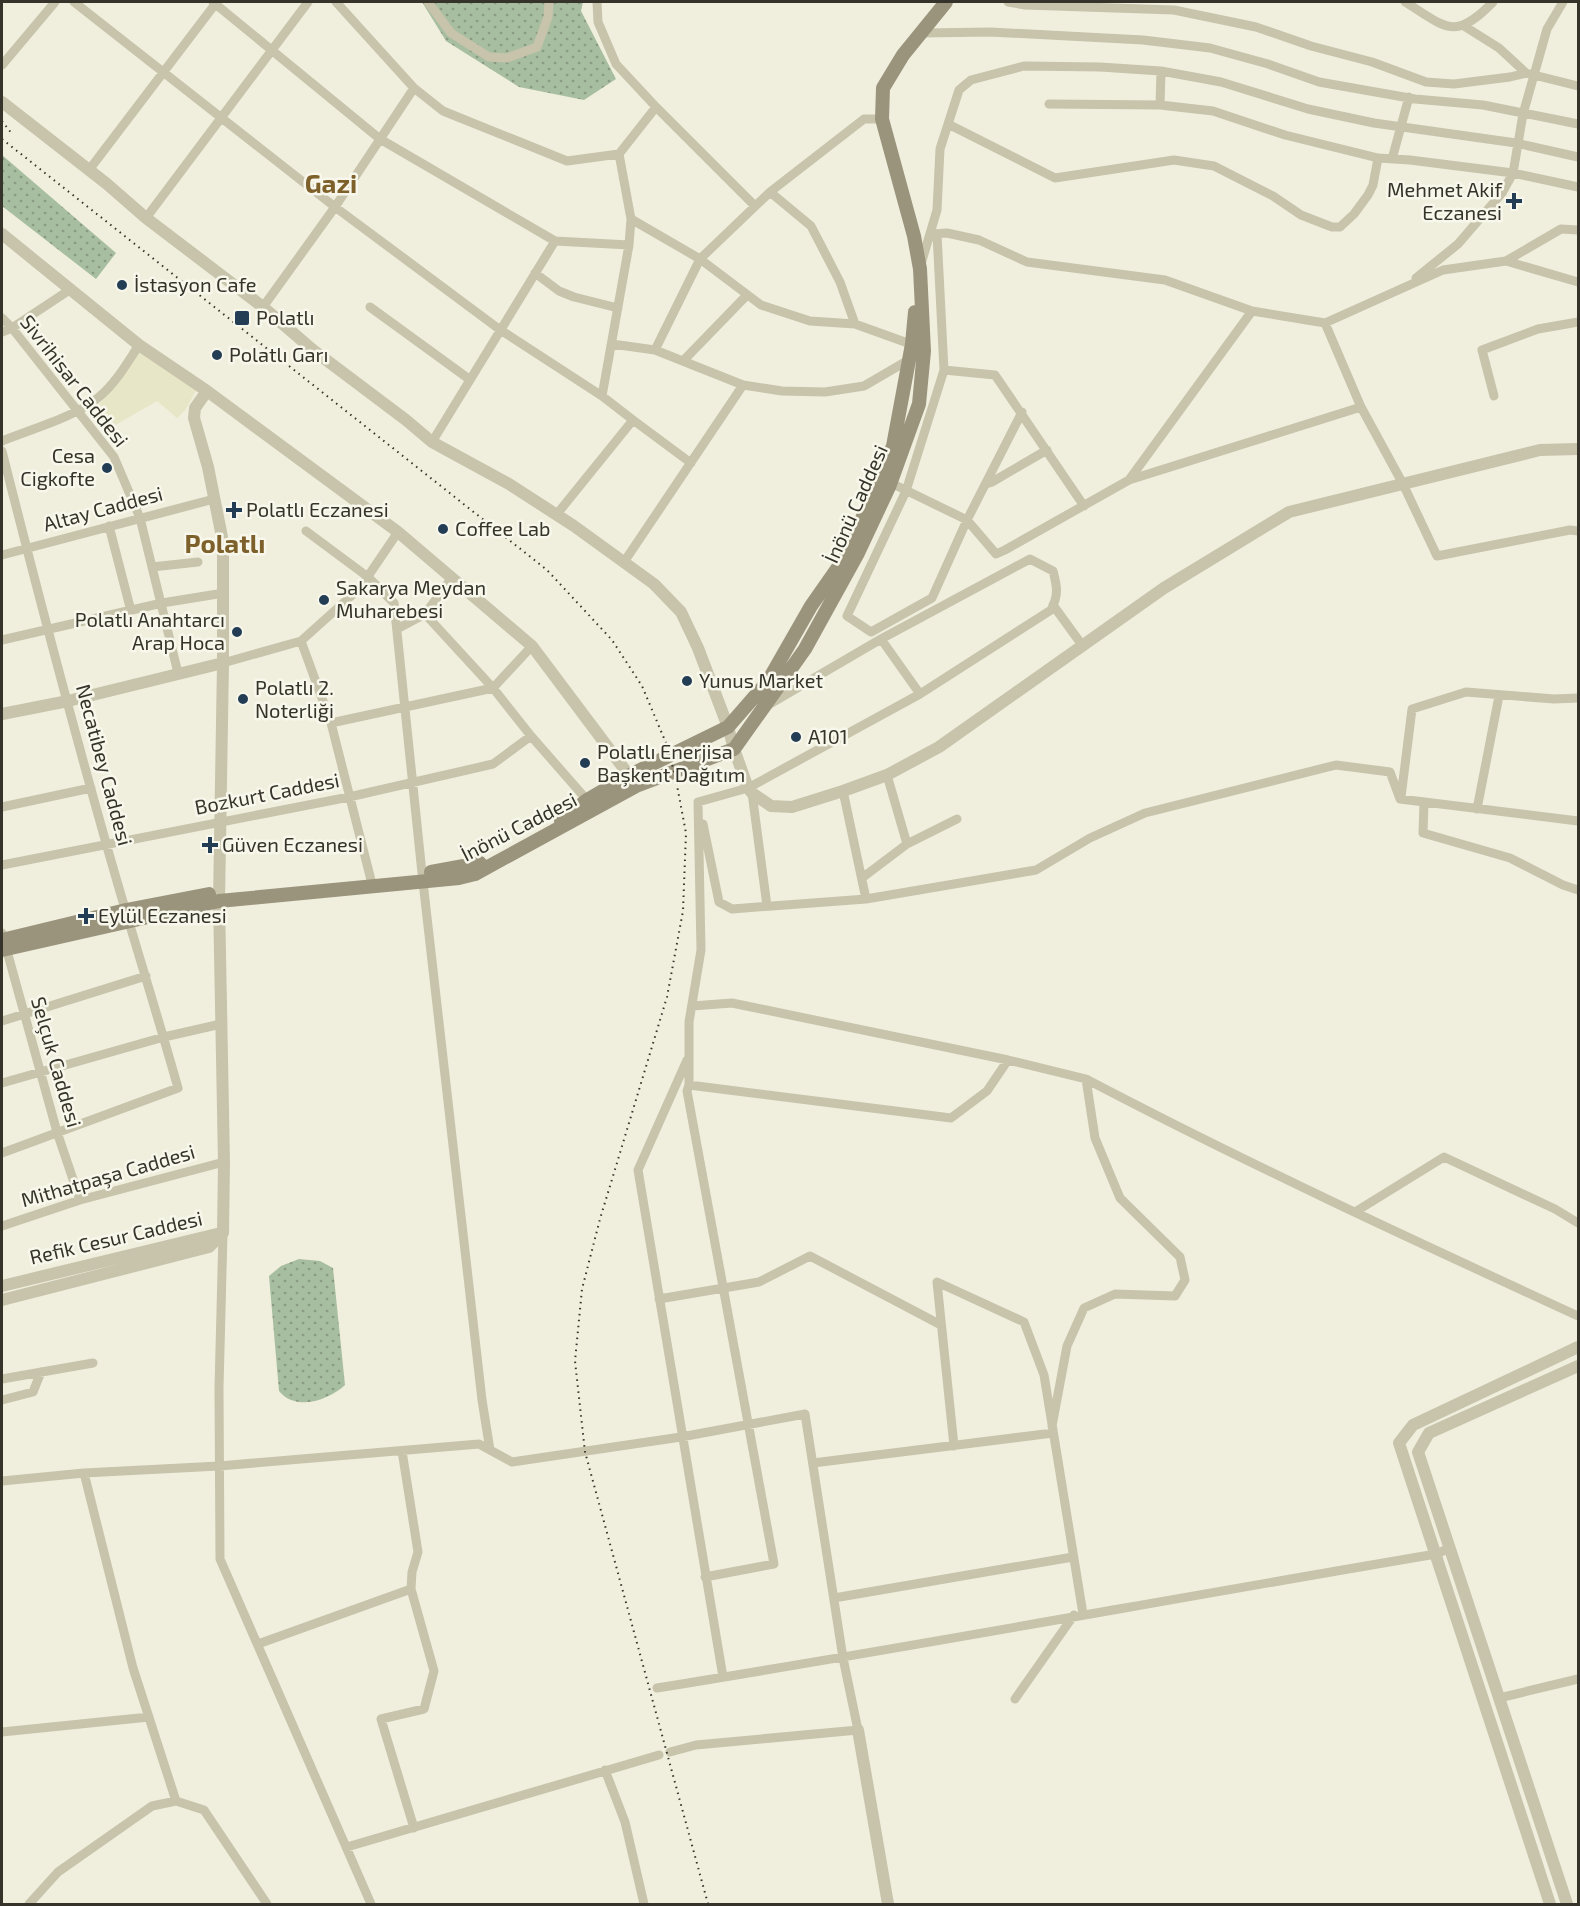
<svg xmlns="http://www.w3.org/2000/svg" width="1580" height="1906" viewBox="0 0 1580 1906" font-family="'Exo 2',sans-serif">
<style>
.grass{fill:url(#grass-dots)}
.plaza{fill:#e7e6c7}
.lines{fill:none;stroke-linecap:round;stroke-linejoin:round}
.minor{stroke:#c7c4ab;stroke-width:9}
.tertiary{stroke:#c7c4ab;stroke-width:12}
.secondary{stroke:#9b947d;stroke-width:14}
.rail{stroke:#36332a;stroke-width:2;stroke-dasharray:1.5 4.5;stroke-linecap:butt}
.poi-dot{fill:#233d54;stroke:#f8f7eb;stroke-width:2}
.labels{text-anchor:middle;stroke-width:5;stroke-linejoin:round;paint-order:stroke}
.poi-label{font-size:20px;fill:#36332a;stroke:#f8f7eb;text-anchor:start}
.street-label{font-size:20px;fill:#36332a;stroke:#f8f7eb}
.district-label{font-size:26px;font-weight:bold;fill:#7d602a;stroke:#f8f7eb}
</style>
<defs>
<pattern id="grass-dots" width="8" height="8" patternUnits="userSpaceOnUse" patternTransform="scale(1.5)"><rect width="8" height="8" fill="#a8bea0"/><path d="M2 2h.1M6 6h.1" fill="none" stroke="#8a9b83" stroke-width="1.8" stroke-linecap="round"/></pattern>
</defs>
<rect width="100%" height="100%" fill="#f0efde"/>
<path class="grass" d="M422,2H583L581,11L616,79L584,100L519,87L446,41Z
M2,155L116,253L96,279L2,206Z
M299,1259L320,1261L333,1268L345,1385C329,1400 296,1412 279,1391L269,1276L281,1266Z"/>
<path class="plaza" d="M141,350L198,387L186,409L177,418L157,401L107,430L90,414L117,385Z"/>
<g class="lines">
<path class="minor" d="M74,2L335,207L499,329L602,396
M213,2L380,139L555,241L629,245
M336,2L414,88L443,111L567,161L619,154
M428,2L451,33L489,57L507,58L537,47L548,17L549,2
M1008,2L1025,5L1174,10L1256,27L1311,46L1372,62L1426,82L1454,84L1510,77L1526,73L1578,86
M1405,2C1446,27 1454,42 1493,2
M1464,26L1499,48L1526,73
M923,33L990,32L1143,40L1210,48L1268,64L1319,82L1415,99L1483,105L1578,124
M2,65L55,2
M1049,104L1160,105L1213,111L1285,135L1378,158L1410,160L1513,173L1578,187
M1160,105L1161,71
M656,107L755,206
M948,124L1055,178L1174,160L1214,166L1273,196L1301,215L1332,227H1340L1354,214L1368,195L1373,185L1378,158
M1392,159L1409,97
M89,170L216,3
M770,192L811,226L840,282L855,324
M146,218L308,2
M631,219L700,259L761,305L810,321L855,324L916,346
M932,234L947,233L979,240L1027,262L1165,280L1252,311L1325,323L1443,270L1506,261L1578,282
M937,234L944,370L906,491L847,616L871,632L932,598L967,520L1022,412
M1506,261L1561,229L1578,230
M921,264L937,210L940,149L959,90L971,80L1024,66L1100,67L1161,71L1221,82L1308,109L1374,123L1516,143L1578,157
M535,273L559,291L574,297L618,308
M1416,278L1458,244L1502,193L1513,173L1523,114L1547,29L1563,2
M263,307L335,207L414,88
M370,307L469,379
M2,318L12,328L114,457L140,518L178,673
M1325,323L1361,407L1403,484L1437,556L1570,530L1578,531
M2,332L12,328L71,289
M612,344L655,350L743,385L782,391L825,392L864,386L912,358
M655,350L700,259L770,192L864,119H882
M683,361L747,295
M944,370L995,375L1084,506
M1494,396L1482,350L1538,329L1578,322
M633,420L691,463
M2,441C29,430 78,416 99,397C116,383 127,363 139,345
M432,442L555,241
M2,451C35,582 69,712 106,843C129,925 155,1006 178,1088L2,1153
M1129,480L1361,407
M891,483L967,520L996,554L1005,550L1129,480L1252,311
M986,484L992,482L1047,450
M557,514L633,420L602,396L629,245L631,219L619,154L656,107L616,64L598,22L597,2
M109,526L131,611
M306,531L368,577L394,603L422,873
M2,555L214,499
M624,562L743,385
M152,567L198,562
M1053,605L1082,645
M425,614L493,688L531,736L587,800
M397,629L425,614L451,579
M881,639L920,694
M2,640L162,603L224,593
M301,641L331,723L371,880
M223,663L301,641L360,588L398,532
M331,723L493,688L532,646
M887,775L907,844
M843,791L866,899
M752,793L767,906
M1401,797L1412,709L1466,692L1554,699L1578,698
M1424,802L1423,833L1510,858L1563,885L1578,890
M2,807L91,788
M1477,809L1499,696
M703,824L719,902L732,909L866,899L1036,870L1090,838L1145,813L1336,765L1390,772L1400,799L1578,821
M2,865L349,797L493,764L531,736
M862,878L907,844L957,819
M423,882L482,1400L490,1450
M2,933L57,1132L80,1200
M692,1006L732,1003L1008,1060L1086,1079L1095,1138L1120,1198L1180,1257L1185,1280L1175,1296L1115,1294L1084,1308L1067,1346L1052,1426
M2,1021L146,976
M687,1060L638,1170L723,1677
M1086,1079C1248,1164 1413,1240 1578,1316
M2,1083L164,1037L221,1024
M689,1085L951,1118L987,1091L1008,1060
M1355,1212L1444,1157L1555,1209L1578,1223
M2,1226L80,1200L224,1162
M223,1233L219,1388L220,1559L371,1904
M659,1299L759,1282L810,1256L941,1325
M2,1379L93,1363
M2,1400L33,1392L41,1372
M954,1446L937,1282L1024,1322L1044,1375L1083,1614
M402,1451L418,1552L412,1572L411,1589L434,1671L424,1709L381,1719L414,1828
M813,1463L1053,1433
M84,1473L133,1668L176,1801L204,1810L267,1904
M2,1481L84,1473L219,1466L479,1444L512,1462L681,1437L805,1414L843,1658L858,1730L696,1745L670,1752
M705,1577L774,1564L687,1091L689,1085V1022L701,950L698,802L748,788L920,694L1051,610C1059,595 1057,586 1053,571L1030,559L881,639L768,705
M834,1598L1073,1557
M258,1644L411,1589
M657,1688C917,1646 1176,1598 1436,1554L1450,1548
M1499,1698L1578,1679
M1015,1699L1074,1615
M2,1732L149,1717
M605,1770L625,1822L644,1904
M347,1847L659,1755
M29,1904L58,1872L152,1806L176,1801"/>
<path class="tertiary" d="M2,102L107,184L146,218L263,307L313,350L406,420L432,442L509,484L574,526L654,584L681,612L698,648L728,727L734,749L748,788L752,793L771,806L792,807L843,791L887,775L939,747L1164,588L1289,512L1540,450L1578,449
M2,234L139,345L207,391L398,532L532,646L634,782
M207,391L195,408L194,418L208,467L223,542V663L219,901L224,1162L223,1233
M2,714L68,701L223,663
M2,1286L221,1233
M2,1300L209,1247L223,1233
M858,1730L888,1904
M1550,1904L1399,1443L1413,1425L1578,1347
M1567,1904L1418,1452L1429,1433L1578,1366"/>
<path class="secondary" d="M561,821L587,800L630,775L728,727L768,681L811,606L846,556L893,446L912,344L915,312
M431,872L480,863
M2,940L126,910L209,894
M2,950L219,901L459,878L475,874L636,786L734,749L805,649L858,553L889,487L919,404L924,351L920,269L914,236L882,119L883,88L903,55L946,2"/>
<path class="rail" d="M2,121L12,134
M2,139L547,570L612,640L642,686L666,743L675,775L686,833L683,911L667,997L600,1219L582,1289L575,1361L585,1452L708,1904"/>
</g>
<g class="poi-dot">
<path d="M1511 192h6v6h6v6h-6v6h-6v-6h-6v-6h6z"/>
<circle cx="122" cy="285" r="6"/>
<rect x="234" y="310" width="16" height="16" rx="3"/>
<circle cx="217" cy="355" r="6"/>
<circle cx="107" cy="468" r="6"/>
<path d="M231 501h6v6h6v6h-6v6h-6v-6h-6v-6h6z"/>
<circle cx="443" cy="529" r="6"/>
<circle cx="324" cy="600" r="6"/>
<circle cx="237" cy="632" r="6"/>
<circle cx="687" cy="681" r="6"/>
<circle cx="243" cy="699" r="6"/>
<circle cx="796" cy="737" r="6"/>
<circle cx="585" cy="763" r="6"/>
<path d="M207 836h6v6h6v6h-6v6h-6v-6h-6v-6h6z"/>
<path d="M83 907h6v6h6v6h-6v6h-6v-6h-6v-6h6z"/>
</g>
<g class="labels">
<g class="poi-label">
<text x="1502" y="197" text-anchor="end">Mehmet Akif<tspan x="1502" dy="23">Eczanesi</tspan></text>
<text x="134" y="292">İstasyon Cafe</text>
<text x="256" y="325">Polatlı</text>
<text x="229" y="362">Polatlı Garı</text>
<text x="95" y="463" text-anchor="end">Cesa<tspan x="95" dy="23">Cigkofte</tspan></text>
<text x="246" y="517">Polatlı Eczanesi</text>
<text x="455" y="536">Coffee Lab</text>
<text x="336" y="595">Sakarya Meydan<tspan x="336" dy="23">Muharebesi</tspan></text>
<text x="225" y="627" text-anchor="end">Polatlı Anahtarcı<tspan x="225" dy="23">Arap Hoca</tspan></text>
<text x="699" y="688">Yunus Market</text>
<text x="255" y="695">Polatlı 2.<tspan x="255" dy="23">Noterliği</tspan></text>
<text x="808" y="744">A101</text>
<text x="597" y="759">Polatlı Enerjisa<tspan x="597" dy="23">Başkent Dağıtım</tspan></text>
<text x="222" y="852">Güven Eczanesi</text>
<text x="98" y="923">Eylül Eczanesi</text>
</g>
<g class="street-label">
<text transform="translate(74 381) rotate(52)" y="7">Sivrihisar Caddesi</text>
<text transform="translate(856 504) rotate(-66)" y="7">İnönü Caddesi</text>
<text transform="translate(103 509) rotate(-15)" y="7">Altay Caddesi</text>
<text transform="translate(104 765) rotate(75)" y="7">Necatibey Caddesi</text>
<text transform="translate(267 794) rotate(-11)" y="7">Bozkurt Caddesi</text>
<text transform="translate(519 827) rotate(-27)" y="7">İnönü Caddesi</text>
<text transform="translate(56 1062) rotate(74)" y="7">Selçuk Caddesi</text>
<text transform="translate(108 1176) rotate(-16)" y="7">Mithatpaşa Caddesi</text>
<text transform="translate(116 1238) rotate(-13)" y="7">Refik Cesur Caddesi</text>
</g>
<g class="district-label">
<text x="331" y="193">Gazi</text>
<text x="225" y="553">Polatlı</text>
</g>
</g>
<rect width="1580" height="1906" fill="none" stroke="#36332a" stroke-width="6"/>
</svg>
